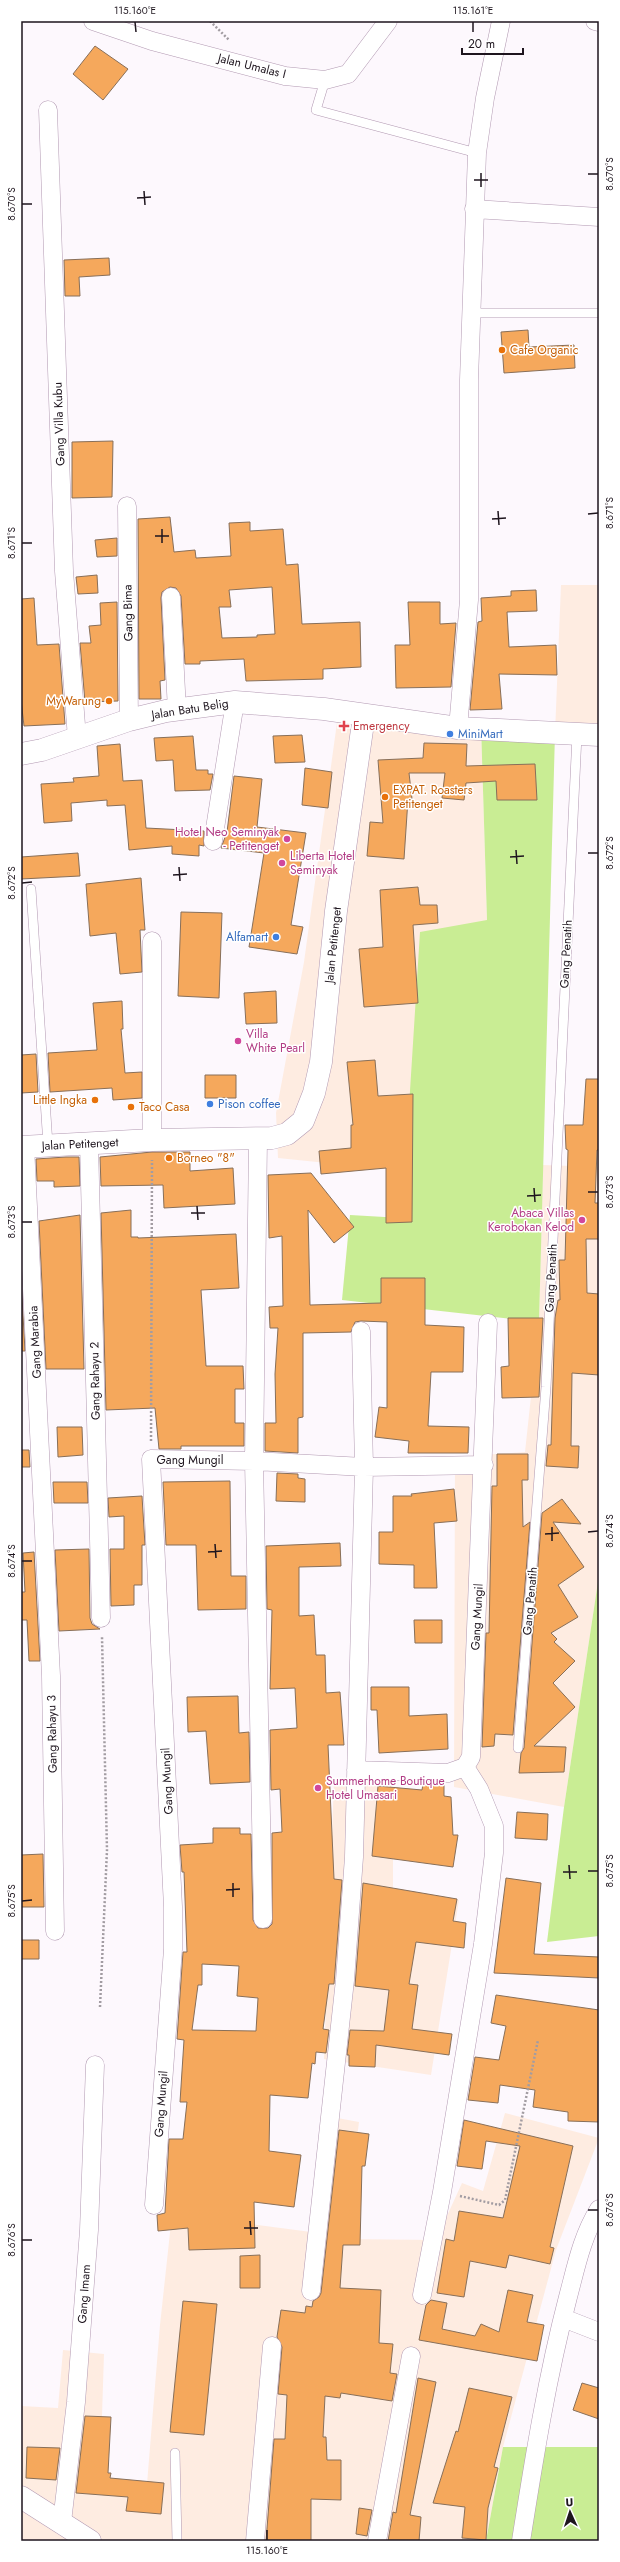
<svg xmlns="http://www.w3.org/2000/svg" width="620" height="2562" viewBox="0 0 620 2562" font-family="Jost,sans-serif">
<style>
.commercial{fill:#feece1}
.green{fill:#c9ed94}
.building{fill:#f5a85c;stroke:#886f59;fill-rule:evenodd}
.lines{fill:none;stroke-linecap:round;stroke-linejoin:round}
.lane-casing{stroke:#b299b2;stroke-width:10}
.street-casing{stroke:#b299b2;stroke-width:19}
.secondary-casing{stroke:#b299b2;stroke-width:23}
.path{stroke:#a29ca2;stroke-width:2.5;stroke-dasharray:2 2;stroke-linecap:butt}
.lane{stroke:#fff;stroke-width:9}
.street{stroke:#fff;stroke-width:18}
.secondary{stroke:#fff;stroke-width:22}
.ticks{fill:none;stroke:#1e151e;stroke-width:1.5}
.food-dot{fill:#e8710a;stroke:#fff;stroke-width:1.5}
.health-dot{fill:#e0444e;stroke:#fff;stroke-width:1.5}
.shop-dot{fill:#3f7fe0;stroke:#fff;stroke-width:1.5}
.hotel-dot{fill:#d1479c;stroke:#fff;stroke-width:1.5}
.labels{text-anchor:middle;stroke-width:3;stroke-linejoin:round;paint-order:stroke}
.street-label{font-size:12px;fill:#1e151e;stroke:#fff}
.food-label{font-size:12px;fill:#c56008;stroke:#fff;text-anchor:start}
.health-label{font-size:12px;fill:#be3a42;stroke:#fff;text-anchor:start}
.shop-label{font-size:12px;fill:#366cbe;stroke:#fff;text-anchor:start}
.hotel-label{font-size:12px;fill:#b23c85;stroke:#fff;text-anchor:start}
.neatline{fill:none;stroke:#1e151e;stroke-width:1.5}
.ticks-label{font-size:10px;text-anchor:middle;fill:#1e151e}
</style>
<rect width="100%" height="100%" fill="#fdf8fd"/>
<path class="commercial" d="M561,585H599V732L555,733Z
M339,708L481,725L487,920L405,1171L278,1158L276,1113L304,962Z
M543,1165L599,1167V1575L564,1807L454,1787L455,1457L525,1452L539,1322Z
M334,1779L393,1783V1891L459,1900L431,2075L324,2059Z
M505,2113L599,2138L556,2250L503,2447L486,2541H21V2406L58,2408L63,2350L104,2354L100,2478L147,2484L160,2325L172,2214L311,2232L321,2115L359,2122L344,2239L436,2240L462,2183L483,2191Z"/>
<path class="green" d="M481,725L555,733L539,1322L342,1300L350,1215L402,1218L420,932L487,920Z
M599,1575V1936L547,1942L564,1807Z
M503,2447H599V2541H486Z"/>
<path class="building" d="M95,46L128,69L103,100L73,74Z
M109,258L110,275L79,277L80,296H65L64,260Z
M528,330L529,347L574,345L575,368L504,373L501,332Z
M113,441L112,497L72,498V442Z
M170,517L174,552L195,550L196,558L231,556L229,523L250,522V531L283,529L286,565L298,564L302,624L360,622L361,667L323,669V679L246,681L244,659L200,661V664H185L181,596L176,588L170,587L162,592L161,598L165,680L160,681L161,699H139L138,519ZM272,587L275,634L257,635V637L222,638L219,607H231L229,590Z
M117,538V556L97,557L95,540Z
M97,575L98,593L78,594L76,577Z
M536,590L537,611L507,612L509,647L556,645L557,675L499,674L502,709L470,710L478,622L482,621L481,598L511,596V591Z
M34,598L37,645L59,644L65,724L24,726L21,700V599Z
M117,602L118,701L85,702L80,643H91L89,626L101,625L100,603Z
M408,602H440V624L456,623L451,687L396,688L395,645H410Z
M302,735L305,762L275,763L273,736Z
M193,736L196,770H208V774H213L210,790L175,791L173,760L156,761L154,738Z
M424,743L467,744L466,766L535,764L537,800H497L496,781L466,783L464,800L442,798L445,773H409L412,799H408L404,859L367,856L370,822L383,823L378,760L423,758Z
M120,744L123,781L142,780L146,828L204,831V846L199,845V856L172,854V846L129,850L125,805L107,806V800L71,803L72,821L44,823L41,784L74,782L73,778L99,776L97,746Z
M305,768L332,772L328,808L302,805Z
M234,776L262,779L257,827L306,833L291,925L303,927L297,954L249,947L264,853L221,848L227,832Z
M78,853L80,876L21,879V857Z
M141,878L145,930H140L142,972L120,974L116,933L90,936L86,884Z
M418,887L420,905H437L438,923L413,925L418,1003L364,1007L359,949L383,947L380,890Z
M181,912L222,913L219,998L178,996Z
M276,991L277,1023L246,1024L244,993Z
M122,1001L123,1029H121L125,1073L142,1072V1098L113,1100L112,1088L50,1092L48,1053L97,1050L93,1003Z
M36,1054L38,1092L21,1093V1055Z
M375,1060L378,1096L413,1094L412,1222L386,1223V1168L321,1174L319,1151L351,1148V1125H353L347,1062Z
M205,1075H236V1098H205Z
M586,1079H599V1150H597L595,1203H599V1239H586L587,1293L599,1294V1375L572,1373L571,1446H579L578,1468L546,1466L548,1445H551L555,1318L558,1300H560L559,1260H565L568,1150L566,1149L565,1125H583Z
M152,1152H190V1171L233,1168L235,1204L164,1208L163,1185L101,1186L100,1157Z
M66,1157H79L80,1186L54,1187V1181H37L36,1159Z
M311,1173L354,1227L334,1243L308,1210L310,1305L381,1303V1278H425V1325L464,1327L463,1372H431L428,1426L469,1427L468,1453H408L409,1441L375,1437L379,1407L387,1408V1322L361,1321L355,1322L351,1332L303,1333V1417L298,1418V1453L265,1451V1423H276L275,1374L278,1328H270L269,1307L283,1306L282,1236L269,1238L268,1175Z
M131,1210V1237H138V1238L236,1234L239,1288L201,1290L206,1366H243L244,1389H235V1423H244V1446H181V1449H159L155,1408L106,1410L101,1213Z
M80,1215L84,1369H46L39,1221Z
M21,1279L25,1351H21Z
M508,1318H543L539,1397L502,1398L501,1367L509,1366Z
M57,1427H82L83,1455L58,1457Z
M21,1450H29L30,1467H21Z
M497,1454H528V1480H522L523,1527L530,1522L513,1735L495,1734L494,1746L482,1747L486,1633H489L492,1486H497Z
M277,1473L298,1474V1478L305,1479V1502L276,1501Z
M230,1481L231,1576H246V1609L198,1610L196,1545H166L163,1482Z
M53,1482H87L88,1503H54Z
M454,1489L457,1521L434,1523L437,1588H414V1565L379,1564V1532H393V1496H412L411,1494Z
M142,1496L145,1545H142V1585H134V1605L111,1606L110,1549H124V1516L109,1517L108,1498Z
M562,1499L581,1524L553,1522L584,1567L558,1585L578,1617L551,1633L557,1639L554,1642L575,1661L553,1683L575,1707L534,1746L566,1747L564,1772L519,1773L521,1753L524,1748L542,1513Z
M340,1543L341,1566L299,1567V1616L314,1615L316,1655H325L326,1693L340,1692L344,1745H328L334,1879L342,1880L334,1984H329L323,2029L329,2030L326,2053L316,2052L315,2064L312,2063L308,2098L270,2095L269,2151L301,2155L294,2207L254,2202L255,2248L189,2250L188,2228L158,2231L157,2215L165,2213L169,2139H183L187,2102H180L184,2040L177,2039L183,1952H187L184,1872H182L180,1845L213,1843V1828H240V1834H251L253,1920L258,1928H268L272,1924V1833L282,1832L280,1789L271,1790L270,1730L297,1728L295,1688L270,1689L272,1610L267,1609L266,1546ZM202,1964L239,1966L237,1996L258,1998L256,2031L192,2030L198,1985H202Z
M89,1549L90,1618L92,1624L100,1629L59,1631L55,1550Z
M34,1552L40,1661H29L27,1620H21V1592H25L23,1553Z
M414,1620H442V1643H415Z
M371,1687H409V1716L447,1714L448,1749L379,1753L377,1710H371Z
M238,1696L239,1733L249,1732L250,1782L210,1784L206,1731L188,1732L187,1697Z
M423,1784L444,1785V1796L451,1797L453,1835H458L453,1867L372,1856L378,1786L422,1790Z
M517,1812L548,1814L547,1840L515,1838Z
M43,1854L44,1907H21V1855Z
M506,1878L541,1883L534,1954L599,1957V1978L494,1973Z
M363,1883L457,1899L453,1921L466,1923L464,1948L416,1942L409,1984L418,1985L412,2029L452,2034L449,2055L376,2045L375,2067L349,2066V2055H347L350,2030L384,2031L389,1990L355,1986Z
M21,1940H39V1959H21Z
M496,1995L599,2010V2122L568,2121V2112L533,2107L535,2090L500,2085L498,2103L468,2100L475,2057L499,2060L506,2026L491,2023Z
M464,2120L573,2146L550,2247L554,2248L550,2264L509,2255L506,2268L470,2261L464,2297L437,2293L446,2239L454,2241L459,2211L503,2218L520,2146L486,2141L482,2169L457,2166Z
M339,2130L369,2134L365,2166H362L360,2245H343L340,2288L381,2290L379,2343L393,2344L390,2373L397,2374L392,2401L341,2393L340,2398L325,2396L323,2437H326L327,2460H341V2500L311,2499V2541H266L274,2439H285L287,2395L278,2394L282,2347L277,2337L281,2310L305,2313L306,2306L312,2307L313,2301L319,2297L321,2293Z
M260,2255V2288H240V2256Z
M508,2290L533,2295L527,2322L544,2325L537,2361L419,2340L426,2305L431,2300L447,2303L442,2329L475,2336L481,2324L499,2332Z
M183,2301L217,2304L204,2435L170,2432Z
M418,2378L436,2382L410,2515L421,2517L419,2541H388L393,2512L396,2513Z
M582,2383L599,2388V2419L573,2410Z
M469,2388L512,2397L494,2467L498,2468L488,2508L486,2540L462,2538L465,2507L433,2503L456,2431L458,2432Z
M85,2416L111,2417L108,2473H111L110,2478L164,2483L161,2514L126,2511L128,2497L76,2493Z
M27,2447L60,2448L56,2480L26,2478Z
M359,2508L372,2510L367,2536L356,2534Z"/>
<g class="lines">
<defs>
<path id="lane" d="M325,80L316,110L477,153
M471,313H599
M31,889L48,1145
M518,1748L546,1387L577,735
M175,2453L177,2541"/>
<path id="street" d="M93,21L152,41L285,76L325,80L348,74L388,21
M595,21L599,22
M48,110L64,571L77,738
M474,209L599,217
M127,506L129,720
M171,597L177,710
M458,728L469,600V380L477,153L485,98L501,21
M213,841L235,702
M258,1139L254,1461L263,1919
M152,1140V941
M89,1143L101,1618
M25,1146L51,1676L55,1931
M356,1770L448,1773L465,1767L471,1757L488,1323
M154,2205L173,1949V1907L151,1459L254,1461L364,1467L484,1465
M311,2291L345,1980L354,1857L364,1467L361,1331
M422,2295L442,2192L483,1944L494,1853V1826L479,1789L465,1767
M563,2318L599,2332
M62,2522L76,2402L89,2230L95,2065
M255,2541L272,2346
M377,2541L411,2356
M521,2541C534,2459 547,2377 568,2297C576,2267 582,2236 599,2209"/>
<path id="secondary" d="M21,754L42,750L129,720L166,711L235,702L324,709L458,728L599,735
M21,1147L152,1140L272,1138L287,1134L303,1121L314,1093L321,1062L336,911L364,716
M21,2497L90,2541"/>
</defs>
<use href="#lane" class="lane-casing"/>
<use href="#street" class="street-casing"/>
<use href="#secondary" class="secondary-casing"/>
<path class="path" d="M210,21L229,40
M151,1441L152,1160
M100,2007L107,1850L102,1637
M460,2196L499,2205L505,2200L538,2040"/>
<use href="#lane" class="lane"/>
<use href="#street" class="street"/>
<use href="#secondary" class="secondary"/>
</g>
<path class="ticks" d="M135,22L136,32M473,22V32M481,173V187M588,174H598M474,180H488M144,191L145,205M137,198L151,197M22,204H32M498,511L499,525M588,514L598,513M492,519L506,518M162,529V543M155,536H169M22,543H32M516,850L517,864M588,853H598M510,857L524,856M179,867L180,881M173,875L187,874M22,883L32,882M534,1188L535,1202M588,1192H598M527,1196L541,1195M197,1206L198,1220M191,1213H205M22,1222H32M552,1527V1541M588,1532L598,1531M545,1534L559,1533M215,1544L216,1558M208,1552L222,1551M22,1561H32M569,1865L570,1879M588,1871H598M563,1872H577M233,1883V1897M226,1890L240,1889M22,1901L32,1900M588,2210H598M250,2221L251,2235M244,2228H258M22,2240H32M267,2530V2540"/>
<g class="food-dot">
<circle cx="502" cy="350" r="4"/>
<circle cx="109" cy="701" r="4"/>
<circle cx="385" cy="797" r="4"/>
<circle cx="95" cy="1100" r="4"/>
<circle cx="131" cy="1107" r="4"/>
<circle cx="169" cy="1158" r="4"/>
</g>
<path class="health-dot" d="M342 720h4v4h4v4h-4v4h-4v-4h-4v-4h4z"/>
<g class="shop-dot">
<circle cx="450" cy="734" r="4"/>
<circle cx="276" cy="937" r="4"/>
<circle cx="210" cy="1104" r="4"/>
</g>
<g class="hotel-dot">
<circle cx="287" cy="839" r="4"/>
<circle cx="282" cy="863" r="4"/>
<circle cx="238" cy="1041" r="4"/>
<circle cx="582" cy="1220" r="4"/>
<circle cx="318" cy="1788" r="4"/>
</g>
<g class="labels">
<g class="street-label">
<text transform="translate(252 66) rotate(14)" y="4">Jalan Umalas I</text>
<text transform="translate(59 424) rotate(-92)" y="4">Gang Villa Kubu</text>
<text transform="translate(128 613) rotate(-91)" y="4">Gang Bima</text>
<text transform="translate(190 709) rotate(-9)" y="4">Jalan Batu Belig</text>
<text transform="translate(333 945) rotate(-84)" y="4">Jalan Petitenget</text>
<text transform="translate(566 954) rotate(-87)" y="4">Gang Penatih</text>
<text transform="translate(80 1144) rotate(-3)" y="4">Jalan Petitenget</text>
<text transform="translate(551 1278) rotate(-87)" y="4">Gang Penatih</text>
<text transform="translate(35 1342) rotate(-93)" y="4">Gang Marabia</text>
<text transform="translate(95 1381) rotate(-91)" y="4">Gang Rahayu 2</text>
<text x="190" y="1464">Gang Mungil</text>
<text transform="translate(530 1601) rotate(-85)" y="4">Gang Penatih</text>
<text transform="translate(477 1617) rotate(-87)" y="4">Gang Mungil</text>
<text transform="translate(52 1734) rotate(-91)" y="4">Gang Rahayu 3</text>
<text transform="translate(167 1781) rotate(-93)" y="4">Gang Mungil</text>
<text transform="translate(161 2104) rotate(-86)" y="4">Gang Mungil</text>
<text transform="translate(84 2294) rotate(-86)" y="4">Gang Imam</text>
</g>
<g class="food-label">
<text x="510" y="354">Cafe Organic</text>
<text x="101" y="705" text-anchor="end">MyWarung</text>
<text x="393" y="794">EXPAT. Roasters<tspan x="393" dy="14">Petitenget</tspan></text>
<text x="87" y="1104" text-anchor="end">Little Ingka</text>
<text x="139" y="1111">Taco Casa</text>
<text x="177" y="1162">Borneo "8"</text>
</g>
<g class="health-label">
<text x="353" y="730">Emergency</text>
</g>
<g class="shop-label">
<text x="458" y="738">MiniMart</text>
<text x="268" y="941" text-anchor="end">Alfamart</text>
<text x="218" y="1108">Pison coffee</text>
</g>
<g class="hotel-label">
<text x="279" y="836" text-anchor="end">Hotel Neo Seminyak<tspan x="279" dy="14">- Petitenget</tspan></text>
<text x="290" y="860">Liberta Hotel<tspan x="290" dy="14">Seminyak</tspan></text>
<text x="246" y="1038">Villa<tspan x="246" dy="14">White Pearl</tspan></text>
<text x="574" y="1217" text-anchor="end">Abaca Villas<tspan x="574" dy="14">Kerobokan Kelod</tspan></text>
<text x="326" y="1785">Summerhome Boutique<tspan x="326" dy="14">Hotel Umasari</tspan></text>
</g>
</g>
<rect width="620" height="2562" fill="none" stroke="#ffffff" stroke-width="44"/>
<g transform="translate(570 2512) rotate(357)" stroke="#ffffff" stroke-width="3" paint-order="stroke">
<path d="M0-3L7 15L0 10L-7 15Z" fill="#1e151e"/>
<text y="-6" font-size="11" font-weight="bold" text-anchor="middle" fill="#1e151e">U</text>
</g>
<path d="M462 48v6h61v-6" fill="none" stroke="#1e151e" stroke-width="2"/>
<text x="468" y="48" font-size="12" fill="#1e151e" stroke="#ffffff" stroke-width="3" paint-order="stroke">20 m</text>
<rect x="22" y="22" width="576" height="2518" class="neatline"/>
<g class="ticks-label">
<text x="135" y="14">115.160°E</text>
<text x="473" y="14">115.161°E</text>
<text transform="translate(609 174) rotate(-90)" y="4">8.670°S</text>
<text transform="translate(11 204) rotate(-90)" y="4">8.670°S</text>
<text transform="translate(609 513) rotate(-90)" y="4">8.671°S</text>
<text transform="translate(11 543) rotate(-90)" y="4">8.671°S</text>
<text transform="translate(609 853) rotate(-90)" y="4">8.672°S</text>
<text transform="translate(11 883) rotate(-90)" y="4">8.672°S</text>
<text transform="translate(609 1192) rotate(-90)" y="4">8.673°S</text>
<text transform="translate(11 1222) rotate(-90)" y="4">8.673°S</text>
<text transform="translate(609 1531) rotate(-90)" y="4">8.674°S</text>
<text transform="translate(11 1561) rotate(-90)" y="4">8.674°S</text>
<text transform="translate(609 1871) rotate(-90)" y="4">8.675°S</text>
<text transform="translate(11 1901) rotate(-90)" y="4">8.675°S</text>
<text transform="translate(609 2210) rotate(-90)" y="4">8.676°S</text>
<text transform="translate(11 2240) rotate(-90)" y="4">8.676°S</text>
<text x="267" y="2554">115.160°E</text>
</g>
</svg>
